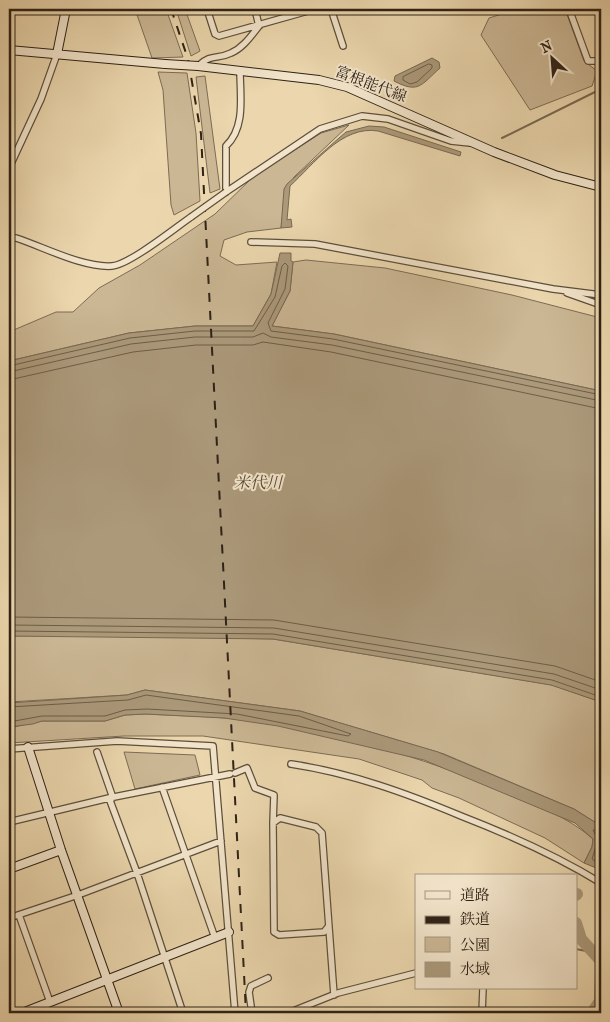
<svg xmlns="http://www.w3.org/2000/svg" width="610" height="1022" viewBox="0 0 610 1022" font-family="'IM FELL French Canon','Noto Serif JP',serif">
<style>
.green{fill:#cbb794;stroke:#7c6c56}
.water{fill:#ab997a;stroke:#796952}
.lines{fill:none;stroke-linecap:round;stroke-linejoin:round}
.shore{stroke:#6c5e48;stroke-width:1}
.stream{stroke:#796952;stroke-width:2}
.river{stroke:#ab997a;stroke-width:12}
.street-casing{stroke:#5d4f3c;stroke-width:8}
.secondary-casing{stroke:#2e2217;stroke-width:10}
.street{stroke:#f2e4ca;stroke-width:5.5}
.secondary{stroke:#f2e4ca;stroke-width:8}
.rail{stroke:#2e2217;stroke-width:2;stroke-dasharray:9 9;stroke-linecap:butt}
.street-bridge-casing{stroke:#5d4f3c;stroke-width:8;stroke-linecap:butt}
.secondary-bridge-casing{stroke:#2e2217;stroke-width:10;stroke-linecap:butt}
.street-bridge{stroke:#f2e4ca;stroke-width:5.5}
.secondary-bridge{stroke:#f2e4ca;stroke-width:8}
.labels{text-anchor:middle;stroke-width:4;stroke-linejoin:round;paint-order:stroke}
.street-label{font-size:15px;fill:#2e2217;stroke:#f2e4ca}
.water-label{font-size:16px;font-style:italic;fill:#5a4c3a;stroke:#f2e4ca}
</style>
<rect width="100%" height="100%" fill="#ebd6ad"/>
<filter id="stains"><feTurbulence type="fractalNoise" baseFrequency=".004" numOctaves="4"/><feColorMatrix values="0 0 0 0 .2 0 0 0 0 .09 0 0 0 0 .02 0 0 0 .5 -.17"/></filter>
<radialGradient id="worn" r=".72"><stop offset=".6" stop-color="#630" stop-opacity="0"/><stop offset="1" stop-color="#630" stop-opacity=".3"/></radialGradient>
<path class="green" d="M135,9H166L183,57L152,58Z
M176,9H185L200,51L191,56Z
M518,9H565L584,61L597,71L592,86L530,110L481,35L489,18Z
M158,72L187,73L196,133L200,201L174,215L171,205L163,90Z
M205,76L220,189L210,193L196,77Z
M349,125L294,177L286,193L281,228L247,232L224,240L220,256L236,265L277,262L271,294L253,326H195L129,333L9,361V332L56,312H73L99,288L140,265L215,214L253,177L321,133Z
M306,260L385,268L512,295L601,318V391L334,334L272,326L290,291L293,262Z
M103,635L273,639L552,685L601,702V826L574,809L444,754L300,711L145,690L127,695L9,702V636Z
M146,714C179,716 212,716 245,720C332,731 423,757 503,791C535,805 567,816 593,839L592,847L584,863L545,838L459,798L432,788L422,780L359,759L203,736H124L9,743V728L42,721H105L125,715Z
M124,752L195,755L200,775L135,789Z"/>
<path class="water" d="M432,58L439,62L440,68C421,85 419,94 394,81L395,76Z
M369,126L384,127L461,152L460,156L378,131C342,125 314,164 290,186L287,220L291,219L292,227L281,228L284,189L287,184L339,138L346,132Z
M280,253H291V261L293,262L290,291L272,326L334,334L601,391V702L551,685L273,639L9,636V361L129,333L195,326H253L271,294Z
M145,690L300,711L438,752L574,809L601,826V870L584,863L592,847L593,839L575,823L424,760L278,726L224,718L146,714L125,715L105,721H42L33,724L9,727V703L127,695Z"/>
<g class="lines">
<path class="shore" d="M429,64L432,65V68L417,82L410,84L403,80V77Z
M9,366L130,338L195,331H254L275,297L282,266L285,263L288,266L285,289L268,323L271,331L333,339L601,395
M9,372L131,344L195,337H253L263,333L271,337L332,345L601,401
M9,380L133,352L196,345H253L263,342L331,352L601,409
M9,617L274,620L555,666L601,682
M9,625L274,628L554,674L601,690
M9,631L273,634L552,680L601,697
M9,707L128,700L146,695L299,716L351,734L348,736L237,714L147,709L125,710L105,716H42L9,722
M601,830H593L598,840L592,859L601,865"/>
<path class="stream" d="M502,138L601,89
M576,949L591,952"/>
<path class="river" d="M576,895L577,894
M576,923L581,939L601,961
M592,1013L600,1001L601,973"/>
<defs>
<path id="street" d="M207,9L215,34L219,36L315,9
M255,9L259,26
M331,9L343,46
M569,9L588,61H601
M198,66C212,53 217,60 231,53C243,48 251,36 259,26
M9,168L41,99L57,54
M226,192L320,129L362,116L388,119L451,141L470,143
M226,192V146C246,127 240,96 240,70
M9,238H16C44,247 83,268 112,266C129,265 175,228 191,217
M251,242L315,244L553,289L601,295
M567,293L601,305
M9,749L117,741L213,746L235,1013
M97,752L113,798
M291,764C351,773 406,793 461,816C510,835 557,856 601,883
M235,773L247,768L255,788L274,795L273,823
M162,787L215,938
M109,798L137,873L183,1013
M9,822L109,798L230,774
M19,915L50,1002
M9,918L78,895L221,841
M328,927L324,932L279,935L274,932L273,823L280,818L316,827L322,833L334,995
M252,1013L249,992L251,986L268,978
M288,1013L338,993L416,973
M482,1013L483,988"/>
<path id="secondary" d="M9,50L165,64
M57,54L66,9
M198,66L319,80L347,87L494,152L555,175L601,187
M28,747L61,850L119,1013
M9,869L61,850
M22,1013L229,932"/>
</defs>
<use href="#street" class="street-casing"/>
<use href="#secondary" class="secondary-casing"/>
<use href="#street" class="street"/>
<use href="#secondary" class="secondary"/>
<path class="rail" d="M171,9L188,59L201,134L246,1013"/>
<defs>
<path id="street-bridge" d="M191,217L226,192"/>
<path id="secondary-bridge" d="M165,64L198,66"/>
</defs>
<use href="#street-bridge" class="street-bridge-casing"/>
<use href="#secondary-bridge" class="secondary-bridge-casing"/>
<use href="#street-bridge" class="street-bridge"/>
<use href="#secondary-bridge" class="secondary-bridge"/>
</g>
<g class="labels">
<g class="street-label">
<text transform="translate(371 84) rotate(21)" y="5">富根能代線</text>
</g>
<g class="water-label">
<text x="258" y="488">米代川</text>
</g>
</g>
<rect width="610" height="1022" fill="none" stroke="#ebd6ad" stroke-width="30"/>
<rect x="10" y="10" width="590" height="1002" fill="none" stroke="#2e2217" stroke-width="2.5"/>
<rect x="15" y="15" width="580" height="992" fill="none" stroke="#2e2217"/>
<rect x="415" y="874" width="162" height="115" fill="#f2e4ca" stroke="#a49682"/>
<rect x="425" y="891" width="25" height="8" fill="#f2e4ca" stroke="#a49682"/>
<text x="460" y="900" font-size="15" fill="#2e2217">道路</text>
<rect x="425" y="916" width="25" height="8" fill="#2e2217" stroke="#a49682"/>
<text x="460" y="924" font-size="15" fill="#2e2217">鉄道</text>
<rect x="425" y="937" width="25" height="15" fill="#cbb794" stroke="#a49682"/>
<text x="460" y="950" font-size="15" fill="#2e2217">公園</text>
<rect x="425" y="962" width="25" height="15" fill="#ab997a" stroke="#a49682"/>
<text x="460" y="974" font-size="15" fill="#2e2217">水域</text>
<g transform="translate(552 58) rotate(334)" stroke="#f2e4ca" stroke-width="4" paint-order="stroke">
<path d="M0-4L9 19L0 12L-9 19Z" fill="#2e2217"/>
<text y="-8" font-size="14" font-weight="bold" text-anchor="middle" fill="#2e2217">N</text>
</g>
<rect width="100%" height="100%" filter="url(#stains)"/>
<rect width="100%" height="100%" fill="url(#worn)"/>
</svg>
